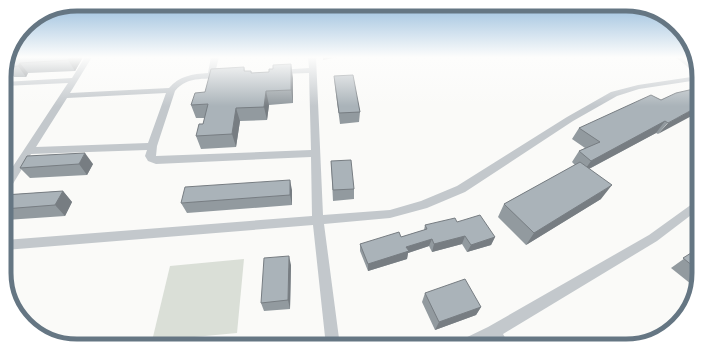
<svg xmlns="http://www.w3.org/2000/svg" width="703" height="350" viewBox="0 0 703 350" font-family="Inter,sans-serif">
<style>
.green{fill:#dadfd7}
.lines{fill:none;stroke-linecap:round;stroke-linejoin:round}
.lane{fill:#c3c8cc;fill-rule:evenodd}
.street{fill:#c3c8cc;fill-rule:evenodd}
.wall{fill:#929a9f}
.shaded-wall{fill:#777d82}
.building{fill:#aab3b9;stroke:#777d82}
.rim{fill:none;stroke:#657683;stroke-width:5}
</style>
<rect width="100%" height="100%" fill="#fafaf8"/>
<path class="green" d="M244,259L237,333L152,341L170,266Z"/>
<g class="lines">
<path class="lane" d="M675,57H680L698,71V74H697Z"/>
<path class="street" d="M85,57H92L70,93L169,88C179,76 192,74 208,73L211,57H219L215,73H226V77C207,81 189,74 175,91L157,146L156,156L311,150L309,73L279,74L275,72L279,70L309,68L308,57H316L323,215L390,210L421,201L457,186L567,117L611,92L638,85L698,76V80L639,89L617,96L573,121L465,192L427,208L390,218L324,224L340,346H326L313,225L5,250V240L312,216L311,157L156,164L148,161L145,156L147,150L31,154L8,192L4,193V180L68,83L4,86V82L72,78ZM166,93L148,143L36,147L67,98Z
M699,199V209L657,241L503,334L510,346H495L491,340L479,346H457L459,341L488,327L649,235Z"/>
</g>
<path class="wall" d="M83,57L75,71L28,73L26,77H14L6,67L9,64L8,62Z
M244,67L245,71H251L252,73L293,78V103L269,105L267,120L240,121L236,147L201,149L196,136L203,124L205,118H196L191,105Z
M334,76L360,112L359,122L340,124L335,86Z
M698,88L658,134L656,133L589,169L601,199L526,245L498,217L504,204L575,165L572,162L579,151L585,148L572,139L579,128Z
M27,156L93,164L87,175L30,178L20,168Z
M331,161L354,189V199L333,201Z
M292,190V205L187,213L181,203Z
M63,191L72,202L65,216L6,220L5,218L4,195Z
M457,222L495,237L491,245L467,252L462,244L432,252L429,246L408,253L407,259L368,271L360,251V244L401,237L424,230L425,225Z
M699,248V274L696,288L671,268Z
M291,265L290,309L264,311L261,303Z
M425,293L481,307L476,315L435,330L422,302Z"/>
<path class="shaded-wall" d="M70,57H83L75,71L68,60Z
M323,57H338L323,60Z
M20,63L28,73L26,77L18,66Z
M291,64L293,78V103L291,90Z
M266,91L269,105L267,120L264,107Z
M699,106V112L658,134L668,123Z
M236,108L240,121L236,147L232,134Z
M665,121L656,133L583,172L591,161Z
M85,153L93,164L87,175L79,164Z
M290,180L292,190V205L290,195Z
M612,185L601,199L526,245L534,233Z
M63,191L72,202L65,216L55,205Z
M465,236L462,244L432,252L434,244Z
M495,237L491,245L467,252L471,245Z
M432,239L429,246L408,253L407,259L368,271V264L406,247Z
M289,256L291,265L290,309L288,300Z
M481,307L476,315L435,330L439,322Z"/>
<path class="building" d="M13,57H70L68,60L20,63L18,66L6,67L10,62H8Z
M291,64V90L266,91L264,107L236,108L232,134L196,136L199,124H203L208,104L191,105L195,93L205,92L211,69L244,67V71H251V73L269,72V69H273V65Z
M353,75L360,112L339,113L334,76Z
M698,88L699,106L668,123L665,121L591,161L579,151L600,142L579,128L651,95L661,100L676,93Z
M85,153L79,164L20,168L27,156Z
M351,160L354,189L333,190L331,161Z
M580,162L612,185L534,233L504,204Z
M290,180V195L181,203L185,187Z
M63,191L55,205L4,209V195Z
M480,215L495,237L471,245L465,236L434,244L432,239L406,247L409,251L368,264L360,244L399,232L401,237L427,229L425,225L455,218L457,222Z
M699,248V271L683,258Z
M289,256L288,300L261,303L264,258Z
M465,279L481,307L439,322L425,293Z"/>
<linearGradient id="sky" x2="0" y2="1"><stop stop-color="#96bcdc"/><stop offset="0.54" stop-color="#fdfdfc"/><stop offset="1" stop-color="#fdfdfc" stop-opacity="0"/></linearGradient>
<rect width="703" height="106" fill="url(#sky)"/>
<path d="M0 0H703V350H0ZM77 11H626A66 66 0 0 1 692 77V273A66 66 0 0 1 626 339H77A66 66 0 0 1 11 273V77A66 66 0 0 1 77 11Z" fill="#fff" fill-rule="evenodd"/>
<path class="rim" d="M77 11H626A66 66 0 0 1 692 77V273A66 66 0 0 1 626 339H77A66 66 0 0 1 11 273V77A66 66 0 0 1 77 11Z"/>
</svg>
